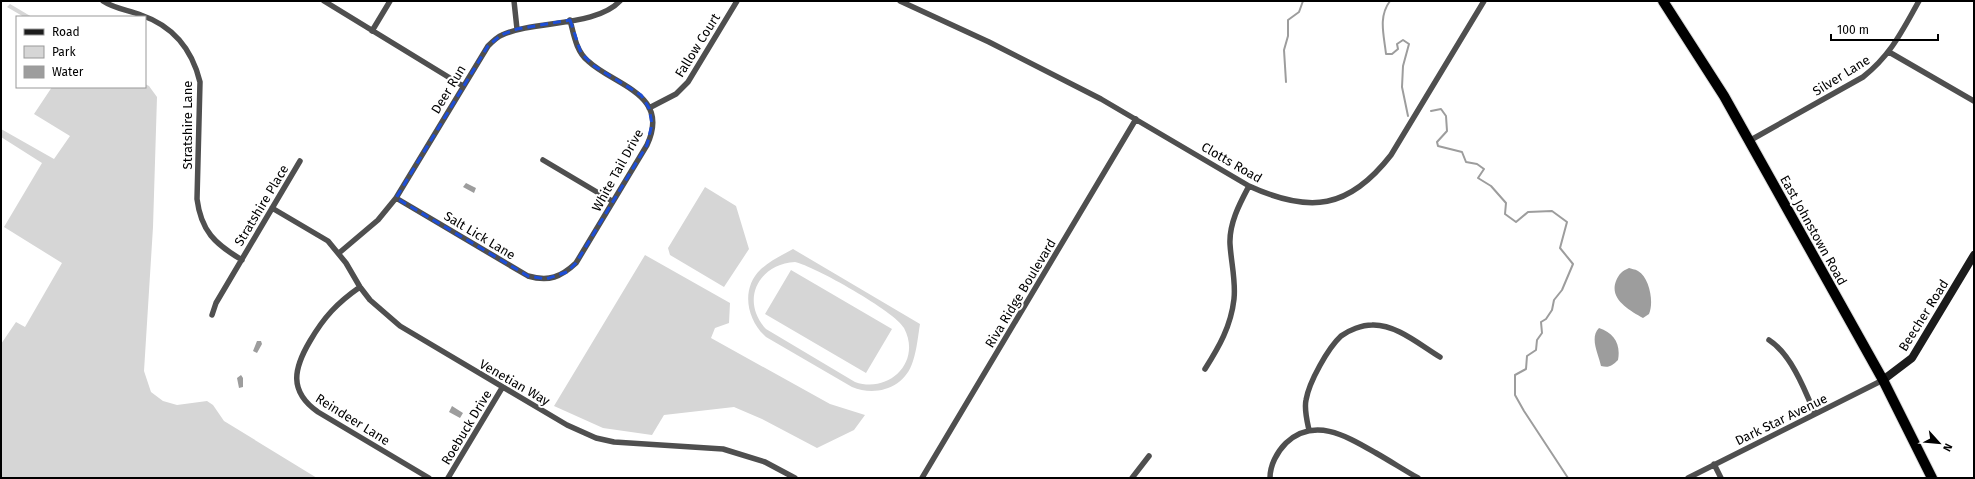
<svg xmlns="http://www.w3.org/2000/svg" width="1975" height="479" viewBox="0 0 1975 479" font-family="'Fira Sans',sans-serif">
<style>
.green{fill:#d6d6d6;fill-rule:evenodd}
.water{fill:#9d9d9d}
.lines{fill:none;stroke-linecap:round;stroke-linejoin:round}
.stream{stroke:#9d9d9d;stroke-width:2}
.highway-casing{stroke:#dbdbdb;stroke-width:12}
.street{stroke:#4f4f4f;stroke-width:5.5}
.secondary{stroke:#1c1c1c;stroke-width:8}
.highway{stroke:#000;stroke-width:10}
.marked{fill:none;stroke:#1d4ed8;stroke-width:3;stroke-dasharray:8 5;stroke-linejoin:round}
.labels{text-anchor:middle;stroke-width:4;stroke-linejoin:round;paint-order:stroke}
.street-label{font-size:13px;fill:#000;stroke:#fff}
</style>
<rect width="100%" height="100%" fill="#fff"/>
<path class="green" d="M10,4L32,17H24L7,7Z
M145,84L149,86L157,97L153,227L144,371L151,392L163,401L177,405L207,401L213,405L224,421L317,478H1V344L16,322L25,327L62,263L4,227L42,163L1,137V129L54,159L70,136L34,114L52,87H145Z
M705,187L736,206L749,249L724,287L670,255L668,248Z
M793,249L920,324C918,336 917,349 913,361C905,388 876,397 852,387L766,337C747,320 740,289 761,269C770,261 782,255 793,249ZM795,262C814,266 896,312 904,328C922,362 889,394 855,382L766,329C740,301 758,264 795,262Z
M645,255L730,303L729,323L715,328L711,338L830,404L865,415L854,430L817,448L762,419L734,407L664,415L652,435L603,428L554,406Z
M791,270L892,329L866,373L765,314Z"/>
<path class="water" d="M466,183L476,188L474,193L463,187Z
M1629,268C1631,269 1635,269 1638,271C1650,278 1654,303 1649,314L1643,318C1629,310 1609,299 1616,281C1619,274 1622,271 1629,268Z
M1599,328C1614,333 1621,344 1618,360C1612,366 1609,368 1601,366C1599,355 1589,338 1599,328Z
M257,341H261L262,344L257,353L253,351Z
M241,375L243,378V387L239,388L237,378Z
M452,406L463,413L460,418L449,412Z"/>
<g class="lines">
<path class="stream" d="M1390,1C1378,17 1384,35 1386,54H1392L1398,49L1397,44L1403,40L1409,44L1403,66L1402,87L1408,116
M1286,82L1284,50L1288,36V20L1299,12L1303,1
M1431,111L1441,109L1446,116L1447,131L1437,142L1438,146L1462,152L1466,162L1477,164L1484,169L1478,178L1491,186L1506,203L1505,214L1516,222L1528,212L1552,211L1567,222L1560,248L1573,264L1562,290L1554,300L1552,310L1546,319L1541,322L1542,333L1537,340L1536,350L1527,356L1526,369L1515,375V395L1524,411L1568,478"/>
<defs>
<path id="highway" d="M1663,1L1724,96L1883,380L1932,478"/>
</defs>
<use href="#highway" class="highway-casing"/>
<path class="street" d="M103,1C115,9 128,10 141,15C173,26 192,49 200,82L197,199C201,231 215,244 242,260
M324,1L463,86
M514,1L517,29
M900,1L989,42L1101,99L1249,186C1310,214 1349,209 1391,155L1484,1
M372,31L390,1
M1889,52L1974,101
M649,108L676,94L688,82L737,1
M1749,141L1863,77C1891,55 1902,31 1919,1
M543,160L612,201
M396,198L528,276C549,282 561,277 576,263L647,145C671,94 615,86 588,61C576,51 574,35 570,20
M272,208L328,241L346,263L360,287L370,300L400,326L567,425L596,438L614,442L723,449L765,462L795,478
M339,253L378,220L396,198L488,46C492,42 497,37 502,35C535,20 596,27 620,1
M360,287C337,303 324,317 310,341C294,368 288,391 318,412L429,478
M212,315L216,303L300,161
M1769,340C1791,354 1805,390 1815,414
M1205,369C1219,347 1231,326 1234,299C1236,281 1231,262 1230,244C1229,223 1240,203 1249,186
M1309,430C1307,421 1304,409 1306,400C1309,382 1328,348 1341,336C1349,330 1362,325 1372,325C1396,324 1420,345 1440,357
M1714,464L1721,478
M448,478L502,388
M922,478L1136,119
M1132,478L1149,456
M1270,478C1270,465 1277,452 1286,443C1315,416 1348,437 1376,453C1390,461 1404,470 1418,478
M1688,478L1883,380"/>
<path class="secondary" d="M1883,380L1912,358L1974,255"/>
<use href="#highway" class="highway"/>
</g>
<path class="marked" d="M570,20L581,53L594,66L641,95L649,108L652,124L647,145L576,263L567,272L546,279L528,276L396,198L488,46L501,35L517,29Z"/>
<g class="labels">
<g class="street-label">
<text transform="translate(697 45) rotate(-58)" y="5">Fallow Court</text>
<text transform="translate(1841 75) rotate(-32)" y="5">Silver Lane</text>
<text transform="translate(448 89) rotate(-59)" y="5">Deer Run</text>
<text transform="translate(187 125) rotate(-90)" y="5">Stratshire Lane</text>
<text transform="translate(1232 162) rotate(30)" y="5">Clotts Road</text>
<text transform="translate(617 170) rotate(-61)" y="5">White Tail Drive</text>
<text transform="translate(261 205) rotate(-59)" y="5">Stratshire Place</text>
<text transform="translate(1814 230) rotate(61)" y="5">East Johnstown Road</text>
<text transform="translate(480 235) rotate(31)" y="5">Salt Lick Lane</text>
<text transform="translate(1020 293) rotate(-59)" y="5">Riva Ridge Boulevard</text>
<text transform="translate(1923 315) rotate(-58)" y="5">Beecher Road</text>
<text transform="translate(515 382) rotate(30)" y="5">Venetian Way</text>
<text transform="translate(353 419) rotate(32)" y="5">Reindeer Lane</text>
<text transform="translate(1781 419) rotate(-26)" y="5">Dark Star Avenue</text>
<text transform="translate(466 427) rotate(-59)" y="5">Roebuck Drive</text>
</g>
</g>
<rect width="1975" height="479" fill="none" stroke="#000000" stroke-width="4"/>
<rect x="16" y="16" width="130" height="72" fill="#ffffff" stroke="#999999"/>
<rect x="24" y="29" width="20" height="6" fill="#1c1c1c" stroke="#999999"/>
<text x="52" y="36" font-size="12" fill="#000000">Road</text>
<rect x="24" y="46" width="20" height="12" fill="#d6d6d6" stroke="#999999"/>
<text x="52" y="56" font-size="12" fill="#000000">Park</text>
<rect x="24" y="66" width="20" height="12" fill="#9d9d9d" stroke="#999999"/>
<text x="52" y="76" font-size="12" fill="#000000">Water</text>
<g transform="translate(1939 443) rotate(117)" stroke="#ffffff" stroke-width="3" paint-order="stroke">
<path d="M0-3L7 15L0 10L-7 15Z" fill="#000000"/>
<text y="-6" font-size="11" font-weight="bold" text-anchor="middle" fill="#000000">N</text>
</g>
<path d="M1831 34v6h107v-6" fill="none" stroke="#000000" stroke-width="2"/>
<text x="1837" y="34" font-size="12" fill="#000000" stroke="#ffffff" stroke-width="3" paint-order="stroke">100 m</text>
</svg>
